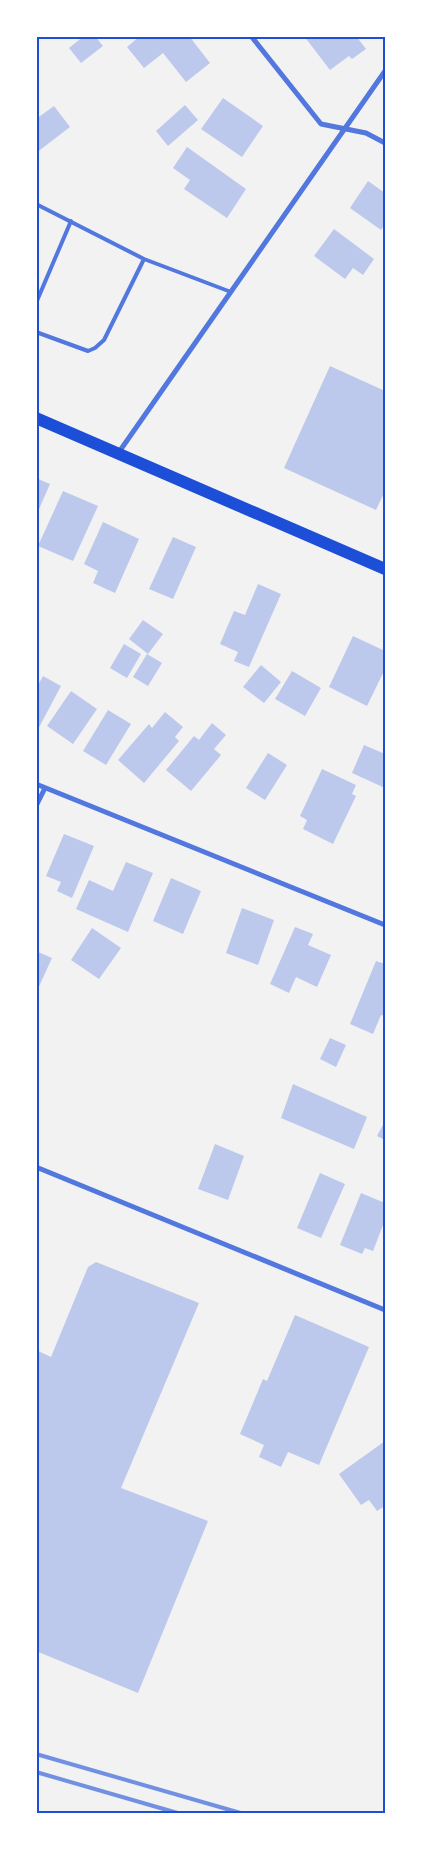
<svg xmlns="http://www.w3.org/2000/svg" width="421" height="1850" viewBox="0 0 421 1850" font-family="Lato,sans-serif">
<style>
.building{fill:#bdc9ec}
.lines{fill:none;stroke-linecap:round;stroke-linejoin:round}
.service{stroke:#5277de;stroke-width:4}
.minor{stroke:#5277de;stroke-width:5}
.primary{stroke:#1d4ed8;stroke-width:12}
.rail{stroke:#7290e2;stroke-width:4}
.neatline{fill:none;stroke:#1d4ed8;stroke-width:2}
</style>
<rect width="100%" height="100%" fill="#f2f2f2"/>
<path class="building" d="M84,36H95L103,46L81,63L69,48Z
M140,36H189L210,63L186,82L163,53L144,68L127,47Z
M304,36H356L366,49L352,59L349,56L330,70Z
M223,98L263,126L242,157L201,129Z
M185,105L198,120L168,146L156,131Z
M54,106L70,127L36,153V119Z
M187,147L246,189L227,218L184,189L190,180L173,168Z
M368,181L385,193V224L381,230L350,208Z
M334,229L374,259L363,275L353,268L345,279L314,256Z
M330,366L385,391V491L376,510L284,468Z
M36,478L50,484L36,516Z
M63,491L98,506L73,561L38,546Z
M103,522L139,539L115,593L93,583L98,571L84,564Z
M173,537L196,547L173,599L149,589Z
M258,584L281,594L249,667L234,661L238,652L220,644L234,611L245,615Z
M143,620L163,634L148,654L129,639Z
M353,636L385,651V669L367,706L329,687Z
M124,644L141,654L127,678L110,668Z
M147,654L162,663L148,686L133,677Z
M261,665L281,682L264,703L243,687Z
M292,671L321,688L305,716L275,699Z
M43,676L61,686L36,733V689Z
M71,691L97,709L73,744L47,726Z
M108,710L131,724L106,765L83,751Z
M165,712L183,727L175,737L179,741L144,783L118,760L149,724L152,728Z
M212,723L226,735L214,749L221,755L191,791L166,770L194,736L199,740Z
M364,745L385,754V788L352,773Z
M268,753L287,765L265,800L246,788Z
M322,769L356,785L352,794L356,796L333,844L303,829L307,820L300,816Z
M64,834L94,846L72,898L57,891L61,882L46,876Z
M126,862L153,873L128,932L76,909L89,880L113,891Z
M171,878L201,891L183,934L153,921Z
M242,908L274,920L258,965L226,953Z
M295,927L313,934L308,945L331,955L317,987L296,977L289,993L270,984Z
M92,928L121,948L99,979L71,960Z
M36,951L52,958L36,993Z
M376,961L385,964V1016L381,1015L373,1034L350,1024Z
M330,1038L346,1045L336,1067L320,1059Z
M293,1084L367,1117L354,1149L281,1118Z
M385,1121V1140L377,1136Z
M215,1144L244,1156L228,1200L198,1189Z
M320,1173L345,1184L321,1238L297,1228Z
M361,1193L385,1203V1220L373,1251L365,1248L362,1254L340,1245Z
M96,1262L199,1303L121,1488L208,1521L138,1693L36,1651V1350L51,1357L88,1267Z
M295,1315L369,1347L319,1465L288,1452L281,1467L259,1457L264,1445L240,1434L263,1379L267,1381Z
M385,1441V1506L377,1511L369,1500L361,1505L339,1474Z"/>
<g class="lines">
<path class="service" d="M36,204L144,259L231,292
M36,303L71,221
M36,332L88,351L95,348L104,340L144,259"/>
<path class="minor" d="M251,36L321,124L366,133L385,143
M119,452L385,71
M36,784L385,925
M36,806L45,788
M36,1167L385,1310"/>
<path class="primary" d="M36,418L385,569"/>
<path class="rail" d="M36,1754L244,1814
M36,1772L181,1814"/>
</g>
<rect width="421" height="1850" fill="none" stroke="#ffffff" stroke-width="75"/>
<rect x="38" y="38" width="346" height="1774" class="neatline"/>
</svg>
